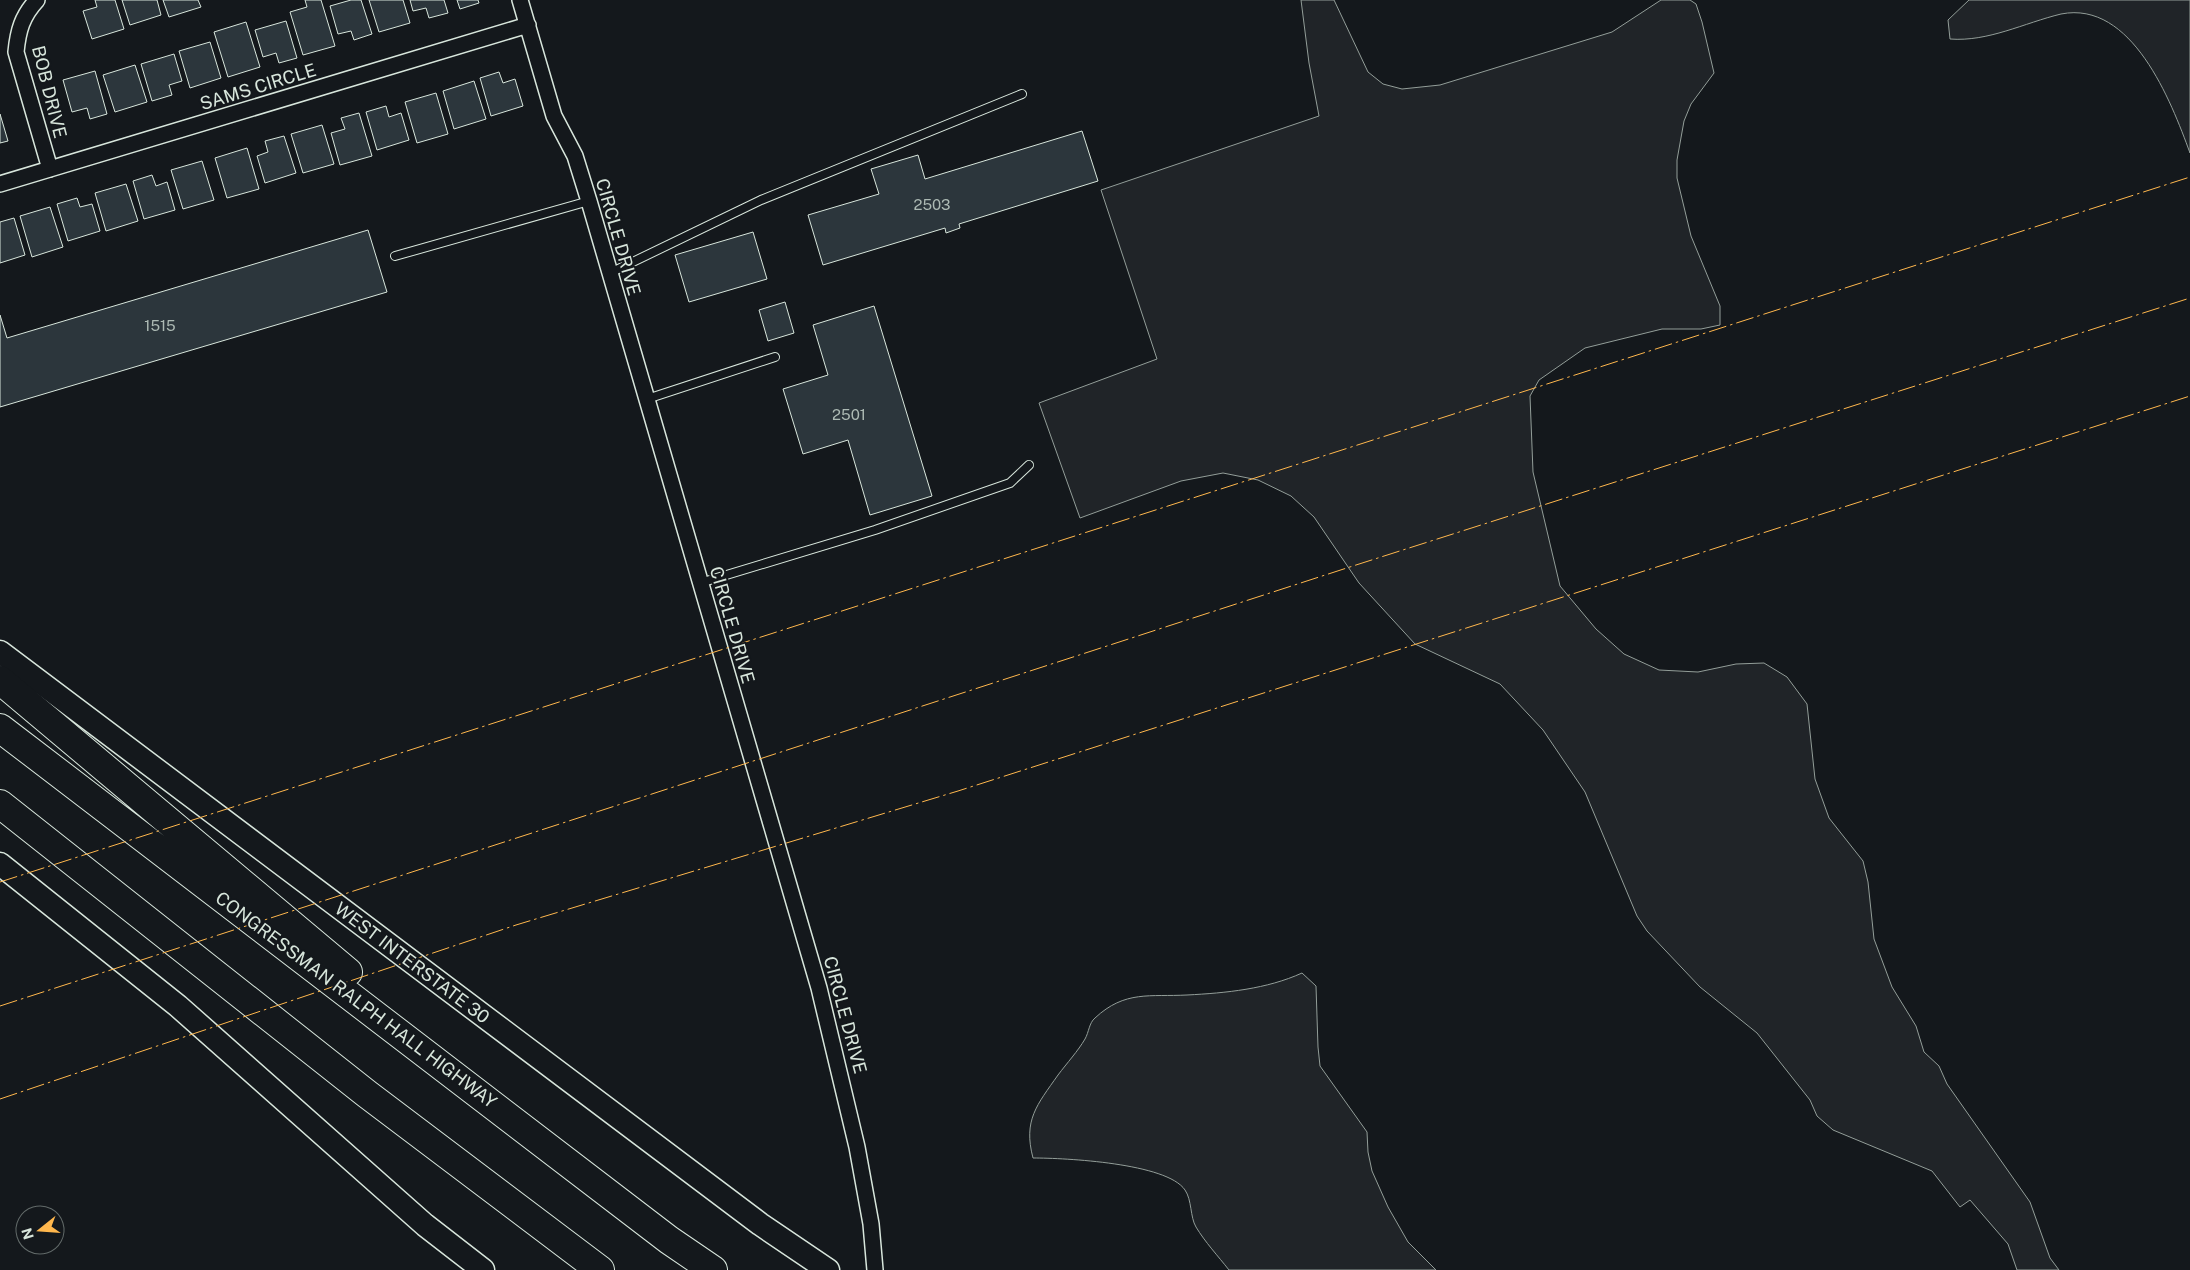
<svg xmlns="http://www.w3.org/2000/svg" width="2190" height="1270" viewBox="0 0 2190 1270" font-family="'Public Sans',sans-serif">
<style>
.green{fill:#202428;stroke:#939e99}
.building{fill:#2c363c;stroke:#d8e6dc}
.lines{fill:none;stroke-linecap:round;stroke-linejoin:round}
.service-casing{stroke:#d8e6dc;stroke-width:10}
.minor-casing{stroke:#d8e6dc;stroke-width:18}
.secondary-casing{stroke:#d8e6dc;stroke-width:25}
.motorway-casing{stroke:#d8e6dc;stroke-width:30}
.service{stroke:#14181c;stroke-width:8}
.minor{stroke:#14181c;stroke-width:15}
.secondary{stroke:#14181c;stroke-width:22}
.motorway{stroke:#14181c;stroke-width:28}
.power{stroke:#ffb74d;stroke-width:1;stroke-dasharray:18 4 2.5 4;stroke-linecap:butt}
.labels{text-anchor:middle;stroke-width:4;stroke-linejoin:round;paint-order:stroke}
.number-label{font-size:15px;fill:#adbab4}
.street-label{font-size:18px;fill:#d8e6dc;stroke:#14181c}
</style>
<rect width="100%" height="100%" fill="#14181c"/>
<path class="green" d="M1301,0H1334L1368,72L1383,84L1402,89L1440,85L1612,32L1661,0H1690L1696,4L1702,22L1714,73L1691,104L1684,121L1677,160V178L1691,236L1720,306V325L1701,329H1662L1585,348L1539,380L1530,396L1533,472L1560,586L1596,629L1624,654L1659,670L1698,672L1736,664L1764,663L1787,677L1807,704L1815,779L1829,818L1863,861L1868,882L1874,939L1892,987L1916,1026L1924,1052L1939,1066L1947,1084L2030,1202L2050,1258L2059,1270H2017L2008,1244L1970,1200L1960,1207L1932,1171L1833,1130L1817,1116L1810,1100L1757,1033L1700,987L1647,931L1637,916L1585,792L1543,730L1500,684L1415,644L1359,583L1314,517L1291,496L1258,480L1223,473L1181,481L1080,518L1039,403L1157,359L1101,190L1319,116L1309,63Z
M1969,0H2190V153C2171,101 2132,0 2061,14C2024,23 1988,42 1950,39L1948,20Z
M1302,973L1316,986L1318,1047L1320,1066L1367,1132L1368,1152L1372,1171L1388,1207L1408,1242L1436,1270H1229C1218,1256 1205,1242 1196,1227C1190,1217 1192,1200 1185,1190C1167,1163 1065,1158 1033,1158C1023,1120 1037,1105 1058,1075C1067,1063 1078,1051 1085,1039C1089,1032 1089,1023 1095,1018C1125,990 1150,997 1187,995C1226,993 1267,989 1302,973Z"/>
<path class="building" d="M95,0H115L124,29L92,39L83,11L97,7Z
M122,0H157L161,15L130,25Z
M163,0H198L201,7L169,17Z
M305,0H321L335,46L303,55L290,12L307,7Z
M351,0H361L372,34L354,40L351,31L338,34L330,6Z
M369,0H403L410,23L379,32Z
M410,0H444L448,13L429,18L426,8L413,11Z
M457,0H478L479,3L460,9Z
M286,21L297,58L279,63L276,53L263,57L255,30Z
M246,22L260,67L228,77L214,32Z
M210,42L221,78L190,88L179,51Z
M174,54L182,81L169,85L172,95L152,101L141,64Z
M135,65L147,102L115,112L103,75Z
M95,71L107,114L90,119L87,108L72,112L63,80Z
M499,72L503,83L515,79L523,106L491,116L480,78Z
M474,81L486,119L454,129L443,91Z
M436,93L448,134L417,143L405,102Z
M386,106L389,117L401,113L409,140L377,150L366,112Z
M359,113L372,156L340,165L331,133L345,129L341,118Z
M0,114L8,141L0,143Z
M322,125L334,164L303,173L291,134Z
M1082,131L1098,181L959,224L960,228L946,233L945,228L823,265L808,215L879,194L871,169L918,155L925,179Z
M284,136L296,173L265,183L257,156L268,152L265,141Z
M247,148L259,189L227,198L215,158Z
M202,161L214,200L183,209L171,170Z
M152,175L156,186L167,182L175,210L144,219L133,181Z
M126,184L138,221L106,231L95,193Z
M77,198L80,207L92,204L100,231L68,241L57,204Z
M50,207L63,247L32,257L20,216Z
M14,218L25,255L0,263V222Z
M368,230L387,292L0,407V315L7,338Z
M753,232L767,279L689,302L675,255Z
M785,302L794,333L768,341L759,310Z
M874,306L932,496L870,515L848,440L803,454L783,389L828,375L813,325Z"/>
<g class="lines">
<defs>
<path id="service" d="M395,256L589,201
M610,273L761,200L1022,94
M647,399L775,357
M700,583L875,530L1010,483L1029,465"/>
<path id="minor" d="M37,0C22,16 18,31 16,52L50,169
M520,0L554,116L575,156L589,201L819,988L857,1147L871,1224L875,1270
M0,184L528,25"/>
<path id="secondary" d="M0,652L760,1224L828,1270
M0,864L178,1006L425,1225L483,1270"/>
<path id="motorway" d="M0,680L348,972
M0,728L669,1240L713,1270
M0,804L367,1094L600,1270"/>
</defs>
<use href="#service" class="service-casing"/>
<use href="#minor" class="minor-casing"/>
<use href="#secondary" class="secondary-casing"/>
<use href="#motorway" class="motorway-casing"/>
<use href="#service" class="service"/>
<use href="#minor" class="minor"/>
<use href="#secondary" class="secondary"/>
<use href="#motorway" class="motorway"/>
<path class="power" d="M0,882L2190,177
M0,1006L1356,565L2190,298
M0,1099L516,925L958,791L2190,396"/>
</g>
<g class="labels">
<g class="number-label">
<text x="932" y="210">2503</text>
<text x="160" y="331">1515</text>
<text x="849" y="420">2501</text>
</g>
<g class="street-label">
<text transform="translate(258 87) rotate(-17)" y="6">SAMS CIRCLE</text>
<text transform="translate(49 92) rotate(76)" y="6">BOB DRIVE</text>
<text transform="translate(618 237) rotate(74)" y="6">CIRCLE DRIVE</text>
<text transform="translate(732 625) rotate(74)" y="6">CIRCLE DRIVE</text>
<text transform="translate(412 963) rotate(37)" y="6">WEST INTERSTATE 30</text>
<text transform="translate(356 1000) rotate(37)" y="6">CONGRESSMAN RALPH HALL HIGHWAY</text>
<text transform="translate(845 1015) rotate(75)" y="6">CIRCLE DRIVE</text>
</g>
</g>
<g transform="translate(40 1230) rotate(253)"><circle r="24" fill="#14181c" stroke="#626a69"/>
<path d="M0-4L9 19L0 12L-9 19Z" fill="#ffb74d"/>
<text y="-8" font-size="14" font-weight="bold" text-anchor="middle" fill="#d8e6dc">N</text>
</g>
</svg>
